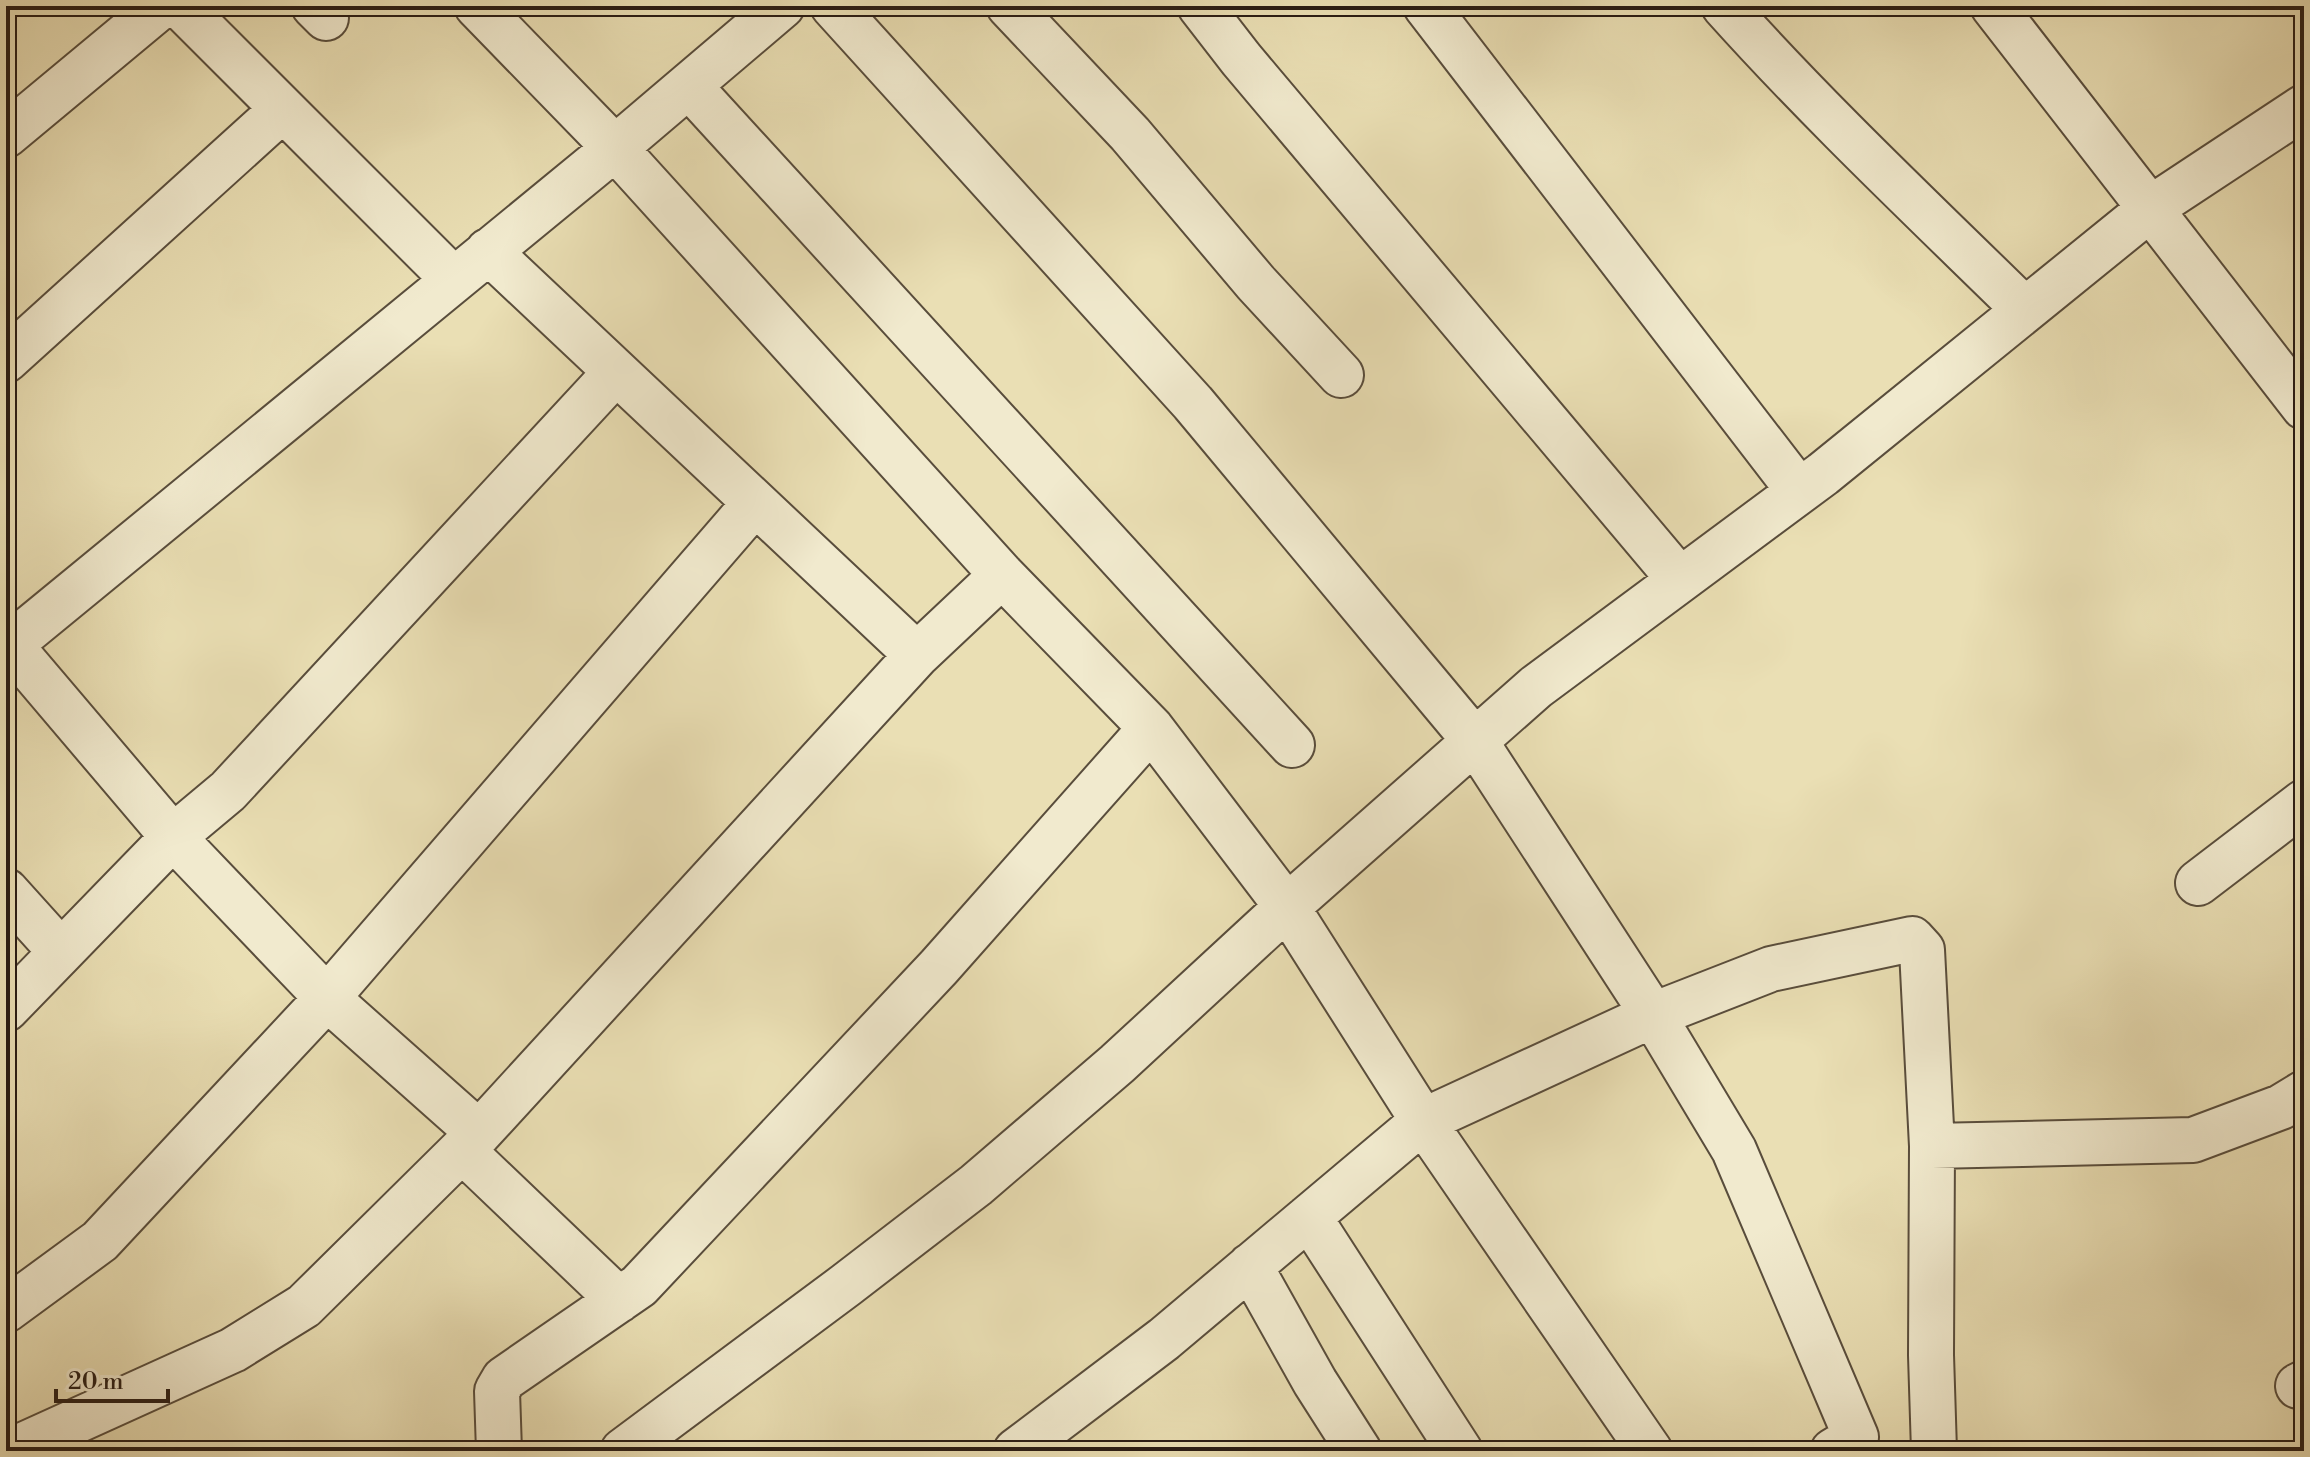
<svg xmlns="http://www.w3.org/2000/svg" width="2310" height="1457" viewBox="0 0 2310 1457" font-family="'Libre Bodoni',serif">
<style>
.lines{fill:none;stroke-linecap:round;stroke-linejoin:round}
.minor-casing{stroke:#594d3c;stroke-width:48}
.minor{stroke:#f1eace;stroke-width:44}
</style>
<rect width="100%" height="100%" fill="#eadfb4"/>
<filter id="stains"><feTurbulence type="fractalNoise" baseFrequency=".0025" numOctaves="4"/><feColorMatrix values="0 0 0 0 .2 0 0 0 0 .09 0 0 0 0 .02 0 0 0 .5 -.17"/></filter>
<radialGradient id="worn" r=".72"><stop offset=".6" stop-color="#630" stop-opacity="0"/><stop offset="1" stop-color="#630" stop-opacity=".3"/></radialGradient>
<g class="lines">
<defs>
<path id="minor" d="M180,6L454,280
M314,6L326,18
M477,6L615,148L1002,575L1151,728L1287,907L1423,1121L1650,1451
M833,6L1193,403L1475,741L1653,1015L1734,1150L1856,1437L1833,1451
M1009,6L1130,134L1256,283L1341,375
M1200,6L1241,59L1680,580
M1426,6L1799,491
M1724,6C1819,112 1923,210 2025,310
M1993,6L2304,407
M689,86L1292,745
M6,135L161,6
M488,251L917,655
M6,360L283,109
M10,645L173,837L327,998L479,1133
M6,648L615,148L782,6
M2198,883L2304,802
M6,891L61,952
M6,1009L173,837L228,791L616,372
M1932,1146L2193,1140L2281,1107L2304,1093
M462,1150L619,1300
M1309,1217L1460,1451
M1250,1266L1315,1382L1359,1451
M6,1310L100,1241L327,998L755,503
M2298,1386L2304,1383
M10,1451L233,1350L304,1306L479,1133L917,655L1002,575
M499,1451L497,1391L504,1379L639,1286L939,967L1151,728
M623,1451L846,1285L976,1185L1117,1064L1287,907L1536,687L1823,474L2151,208L2304,107
M1016,1451L1164,1339L1423,1121L1653,1015L1771,969L1912,939L1922,950L1932,1146L1931,1355L1934,1451"/>
</defs>
<use href="#minor" class="minor-casing"/>
<use href="#minor" class="minor"/>
</g>
<rect width="2310" height="1457" fill="none" stroke="#eadfb4" stroke-width="32"/>
<rect x="8" y="8" width="2294" height="1441" fill="none" stroke="#291c14" stroke-width="4"/>
<rect x="16" y="16" width="2278" height="1425" fill="none" stroke="#291c14" stroke-width="2"/>
<path d="M56 1389v12h112v-12" fill="none" stroke="#291c14" stroke-width="4"/>
<text x="68" y="1389" font-size="24" fill="#291c14" stroke="#f1eace" stroke-width="6" paint-order="stroke">20 m</text>
<rect width="100%" height="100%" filter="url(#stains)"/>
<rect width="100%" height="100%" fill="url(#worn)"/>
</svg>
